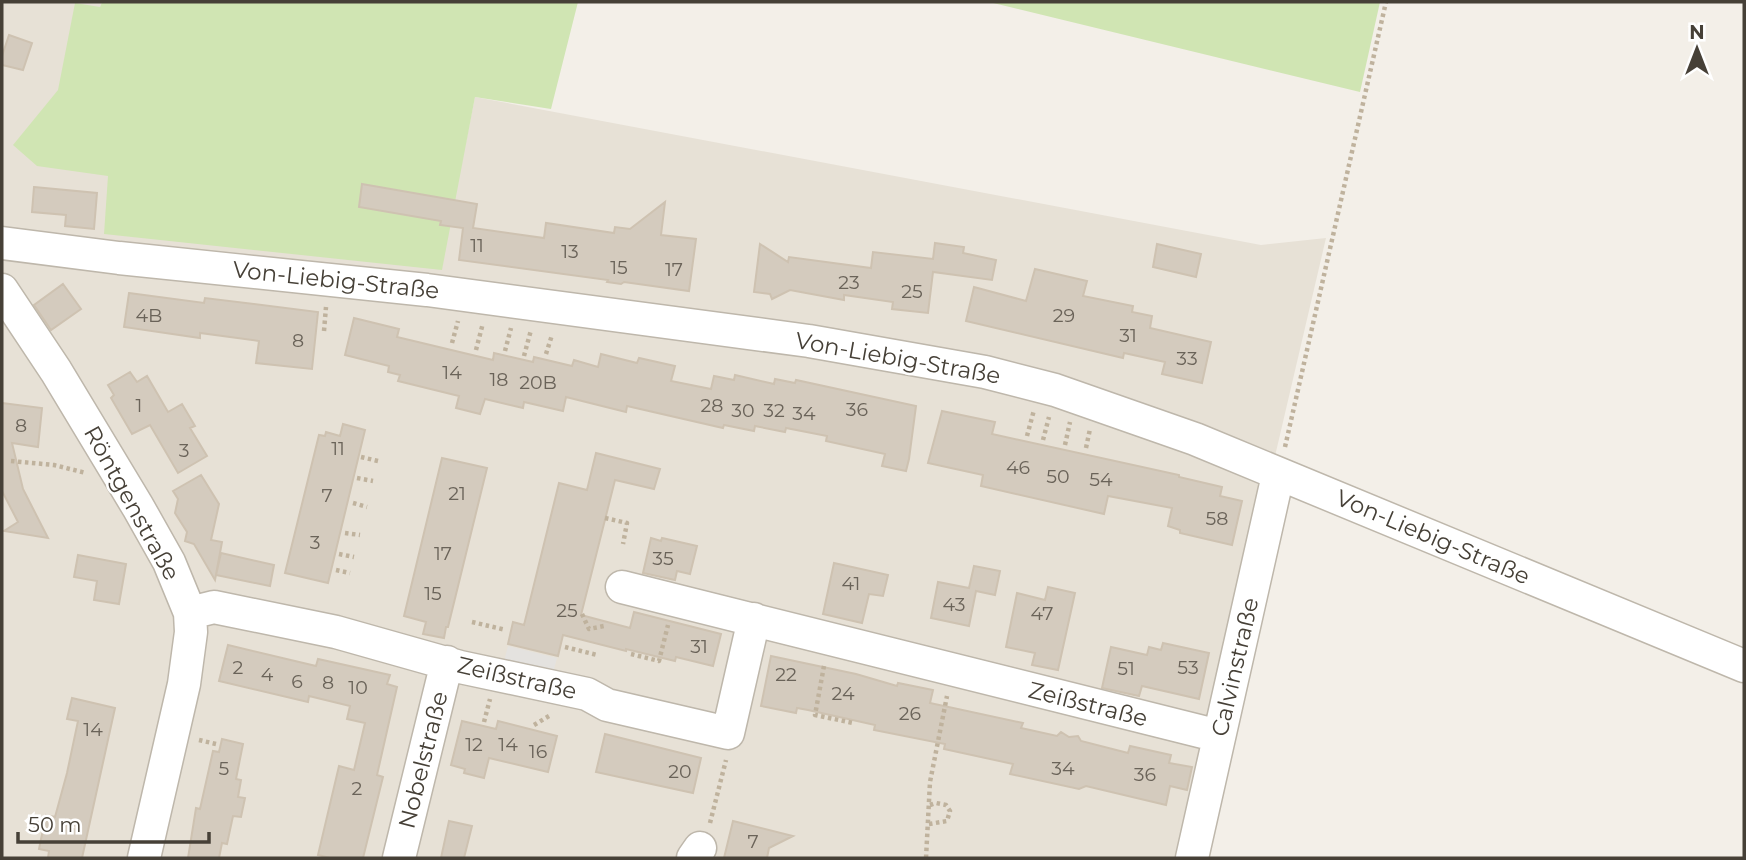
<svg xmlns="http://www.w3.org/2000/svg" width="1746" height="860" viewBox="0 0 1746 860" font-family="Montserrat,sans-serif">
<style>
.residential{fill:#e7e1d6}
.green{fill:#d0e5b3}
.parking{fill:#e4e2df}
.building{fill:#d4cbbe;stroke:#cec2b1;stroke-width:2}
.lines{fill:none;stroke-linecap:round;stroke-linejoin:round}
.minor-casing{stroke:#beb7ab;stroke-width:35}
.path{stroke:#bfb29d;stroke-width:4.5;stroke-dasharray:3.5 3.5;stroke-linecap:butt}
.minor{stroke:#fff;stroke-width:32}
.labels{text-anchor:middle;stroke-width:5;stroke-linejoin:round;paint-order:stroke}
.number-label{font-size:19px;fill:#6a6359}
.street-label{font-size:23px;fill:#464037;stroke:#fff}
</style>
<rect width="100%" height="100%" fill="#f3efe8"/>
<path class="residential" d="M2,2H102L100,7L455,196L475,97L1261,245L1326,238L1181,858H2Z"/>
<path class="green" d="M102,2H578L551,109L475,97L442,270L104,234L108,176L37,166L13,145L58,90L75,3L100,7Z
M989,2H1380L1360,92Z"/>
<path class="parking" d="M508,646L557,658L552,677L503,665Z"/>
<path class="building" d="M9,35L32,43L23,70L2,65V56Z
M362,184L477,204L473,228L544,238L546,223L614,233L615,227L630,229L665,202L661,235L696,239L689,291L624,282L621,284L607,282L608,280L459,260L463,228L440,225L441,221L359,207Z
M34,187L97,193L94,229L65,226L66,215L32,212Z
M935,243L964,247L963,253L996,260L992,280L933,272L928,313L892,309L893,302L844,295V300L790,290L772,299L770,294L754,292L760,244L788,262L789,257L871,268L873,252L933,259Z
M1157,244L1201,254L1196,277L1153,267Z
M1035,269L1087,281L1083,296L1133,306L1132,312L1152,316L1150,328L1211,342L1202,383L1162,374L1165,362L1124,353L1123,358L966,321L974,287L1026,301Z
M63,284L81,309L51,330L34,305Z
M129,293L204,303L205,298L318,312L312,369L256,363L259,341L200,333V338L124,327Z
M354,318L399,329L397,337L493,360L494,353L533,362L534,357L572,366L574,360L598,367L601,354L637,363L639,358L675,366L671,381L711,389L714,376L734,380L735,375L774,384L775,379L795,383L796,380L916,406L909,459L906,471L882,466L885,454L826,441L827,436L786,428L785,432L755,426L754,431L724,425L723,428L627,406L626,412L566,397L563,411L524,402L523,408L485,399L480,414L456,408L459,396L398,381L400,375L388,372L389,366L345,355Z
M130,372L137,382L147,376L168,412L182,404L195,426L190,428L207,456L178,473L150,425L132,434L111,398L114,395L108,385Z
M2,403L42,408L38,447L12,443L23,489L48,538L4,531L18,522L2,491Z
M942,411L995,422L992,434L1179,475V477L1222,487L1220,496L1242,501L1232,545L1180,533V530L1168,526L1172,508L1108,496L1104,514L981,486L983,475L928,463Z
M343,424L365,430L328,583L285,573L319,435L325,436L326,432L340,436Z
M596,453L660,469L654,489L615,480L581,615L630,628L634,612L721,634L713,666L676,657L675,661L626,649V651L563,635L558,656L508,644L513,622L524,625L559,483L587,490Z
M442,458L487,468L448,627H446L444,638L423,634L426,622L404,616Z
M201,475L219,504L211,540L222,542L215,580L194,544L185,541L187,532L175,513L178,499L173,491Z
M651,538L661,541L662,538L697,546L690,574L677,571L675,580L643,573Z
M221,553L274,565L270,586L216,575Z
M78,555L126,564L119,604L94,600L97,581L74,577Z
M834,563L888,575L883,596L869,594L862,623L823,614Z
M974,566L1000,571L995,595L976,591L969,626L931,618L938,582L969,588Z
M1048,587L1075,593L1058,670L1032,665L1035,653L1006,647L1017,593L1045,600Z
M1163,643L1209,653L1199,699L1142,686L1139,696L1102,688L1111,647L1147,655L1149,647L1161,650Z
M228,645L316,666L318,659L390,675L387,684L397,687L377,775L383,777L363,858H330L318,855L339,766L354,770L365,723L347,719L350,706L309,696L308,702L219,681Z
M771,656L856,674L897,686L898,683L933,690L930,703L1023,723L1021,728L1057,736L1061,732L1069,737L1078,736L1081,741L1128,753L1130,746L1171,755L1169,763L1192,767L1187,790L1170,786L1166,805L1086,786L1079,789L1010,774L1013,764L944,749L945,744L874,730L875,725L808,710L797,708L796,713L761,706Z
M72,698L115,708L82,858H48L49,851L39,849L46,815L55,817L67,773L78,721L67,719Z
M462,721L496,729L498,721L557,736L548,772L489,758L484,778L464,773L465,769L451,765Z
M605,734L701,758L693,793L596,772Z
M222,739L243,744L236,779L241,780L238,797L245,798L241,817L233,816L227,844L222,843L219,858H188L196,808L200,809L213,751L219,752Z
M449,821L472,826L464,858H441Z
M733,821L793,836L769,848L767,858H724Z"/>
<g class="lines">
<defs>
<path id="minor" d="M2,243L119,258L427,290L809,341L985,372L1055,390L1195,439L1744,666
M2,290L56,371L138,507L169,562L190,613L191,632L184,684L144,858
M622,587L1219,736
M190,613L214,607L336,632L460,667L587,694L607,705L728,733L754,619
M399,858L447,662
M693,858L700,848
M1192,858L1278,475"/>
</defs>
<use href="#minor" class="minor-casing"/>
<path class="path" d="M324,331L326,307
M452,343L458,321
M476,350L483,323
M505,351L511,328
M546,354L552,335
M524,356L531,330
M1027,436L1034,410
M1043,440L1049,417
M1065,445L1070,422
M1285,447L1386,2
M1086,448L1090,429
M361,457L378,461
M11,461L54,465L86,473
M357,478L373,481
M353,503L367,507
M605,518L627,523L623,544
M345,533L360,535
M339,554L354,557
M336,570L350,573
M582,614L589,629L604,626
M472,622L506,630
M565,647L597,655
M631,654L659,661L668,625
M824,666L815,715L853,723
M484,722L490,699
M534,725L549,716
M199,740L216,744
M710,823L726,760
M929,824L947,821L950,811L946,805L936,803L930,805
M926,858L930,782L947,696"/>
<use href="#minor" class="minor"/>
</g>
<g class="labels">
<g class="number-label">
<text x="477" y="252">11</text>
<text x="570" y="258">13</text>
<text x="619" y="274">15</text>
<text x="674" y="276">17</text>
<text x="849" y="289">23</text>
<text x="912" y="298">25</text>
<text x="149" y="322">4B</text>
<text x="1064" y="322">29</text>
<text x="1128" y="342">31</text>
<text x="298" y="347">8</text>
<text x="1187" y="365">33</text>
<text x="452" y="379">14</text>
<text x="499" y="386">18</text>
<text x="538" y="389">20B</text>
<text x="139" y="412">1</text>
<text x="712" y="412">28</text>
<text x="857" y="416">36</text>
<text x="743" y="417">30</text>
<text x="774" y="417">32</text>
<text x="804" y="420">34</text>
<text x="21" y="432">8</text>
<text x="338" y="455">11</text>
<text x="184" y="457">3</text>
<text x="1018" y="474">46</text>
<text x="1058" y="483">50</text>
<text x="1101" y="486">54</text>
<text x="457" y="500">21</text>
<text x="327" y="502">7</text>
<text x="1217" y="525">58</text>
<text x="315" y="549">3</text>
<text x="443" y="560">17</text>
<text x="663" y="565">35</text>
<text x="851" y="590">41</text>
<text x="433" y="600">15</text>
<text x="954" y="611">43</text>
<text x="567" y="617">25</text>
<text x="1042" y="620">47</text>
<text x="699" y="653">31</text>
<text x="238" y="674">2</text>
<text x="1188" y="674">53</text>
<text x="1126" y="675">51</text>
<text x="267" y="681">4</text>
<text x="786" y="681">22</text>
<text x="297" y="688">6</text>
<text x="328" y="689">8</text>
<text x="358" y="694">10</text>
<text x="843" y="700">24</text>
<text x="910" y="720">26</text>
<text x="93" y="736">14</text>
<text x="474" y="751">12</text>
<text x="508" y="751">14</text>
<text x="538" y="758">16</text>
<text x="224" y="775">5</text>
<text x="1063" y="775">34</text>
<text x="680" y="778">20</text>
<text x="1145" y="781">36</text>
<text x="357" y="795">2</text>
<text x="753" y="848">7</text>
</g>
<g class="street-label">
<text transform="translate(336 280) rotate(6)" y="8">Von-Liebig-Straße</text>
<text transform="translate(898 358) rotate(10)" y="8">Von-Liebig-Straße</text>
<text transform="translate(132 503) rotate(61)" y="8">Röntgenstraße</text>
<text transform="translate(1433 537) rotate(23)" y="8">Von-Liebig-Straße</text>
<text transform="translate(1235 667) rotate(-77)" y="8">Calvinstraße</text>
<text transform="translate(517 678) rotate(13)" y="8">Zeißstraße</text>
<text transform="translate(1088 704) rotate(14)" y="8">Zeißstraße</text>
<text transform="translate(423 760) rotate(-76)" y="8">Nobelstraße</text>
</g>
</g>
<rect width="1746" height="860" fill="none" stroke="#464037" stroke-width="7"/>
<g transform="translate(1697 49)" stroke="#ffffff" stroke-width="5" paint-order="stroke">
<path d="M0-5L12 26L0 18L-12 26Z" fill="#464037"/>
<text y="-10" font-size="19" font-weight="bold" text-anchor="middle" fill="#464037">N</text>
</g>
<path d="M18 832v10h191v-10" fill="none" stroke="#464037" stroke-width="3.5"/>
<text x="28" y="832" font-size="21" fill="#464037" stroke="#ffffff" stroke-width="5" paint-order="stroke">50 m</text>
</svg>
